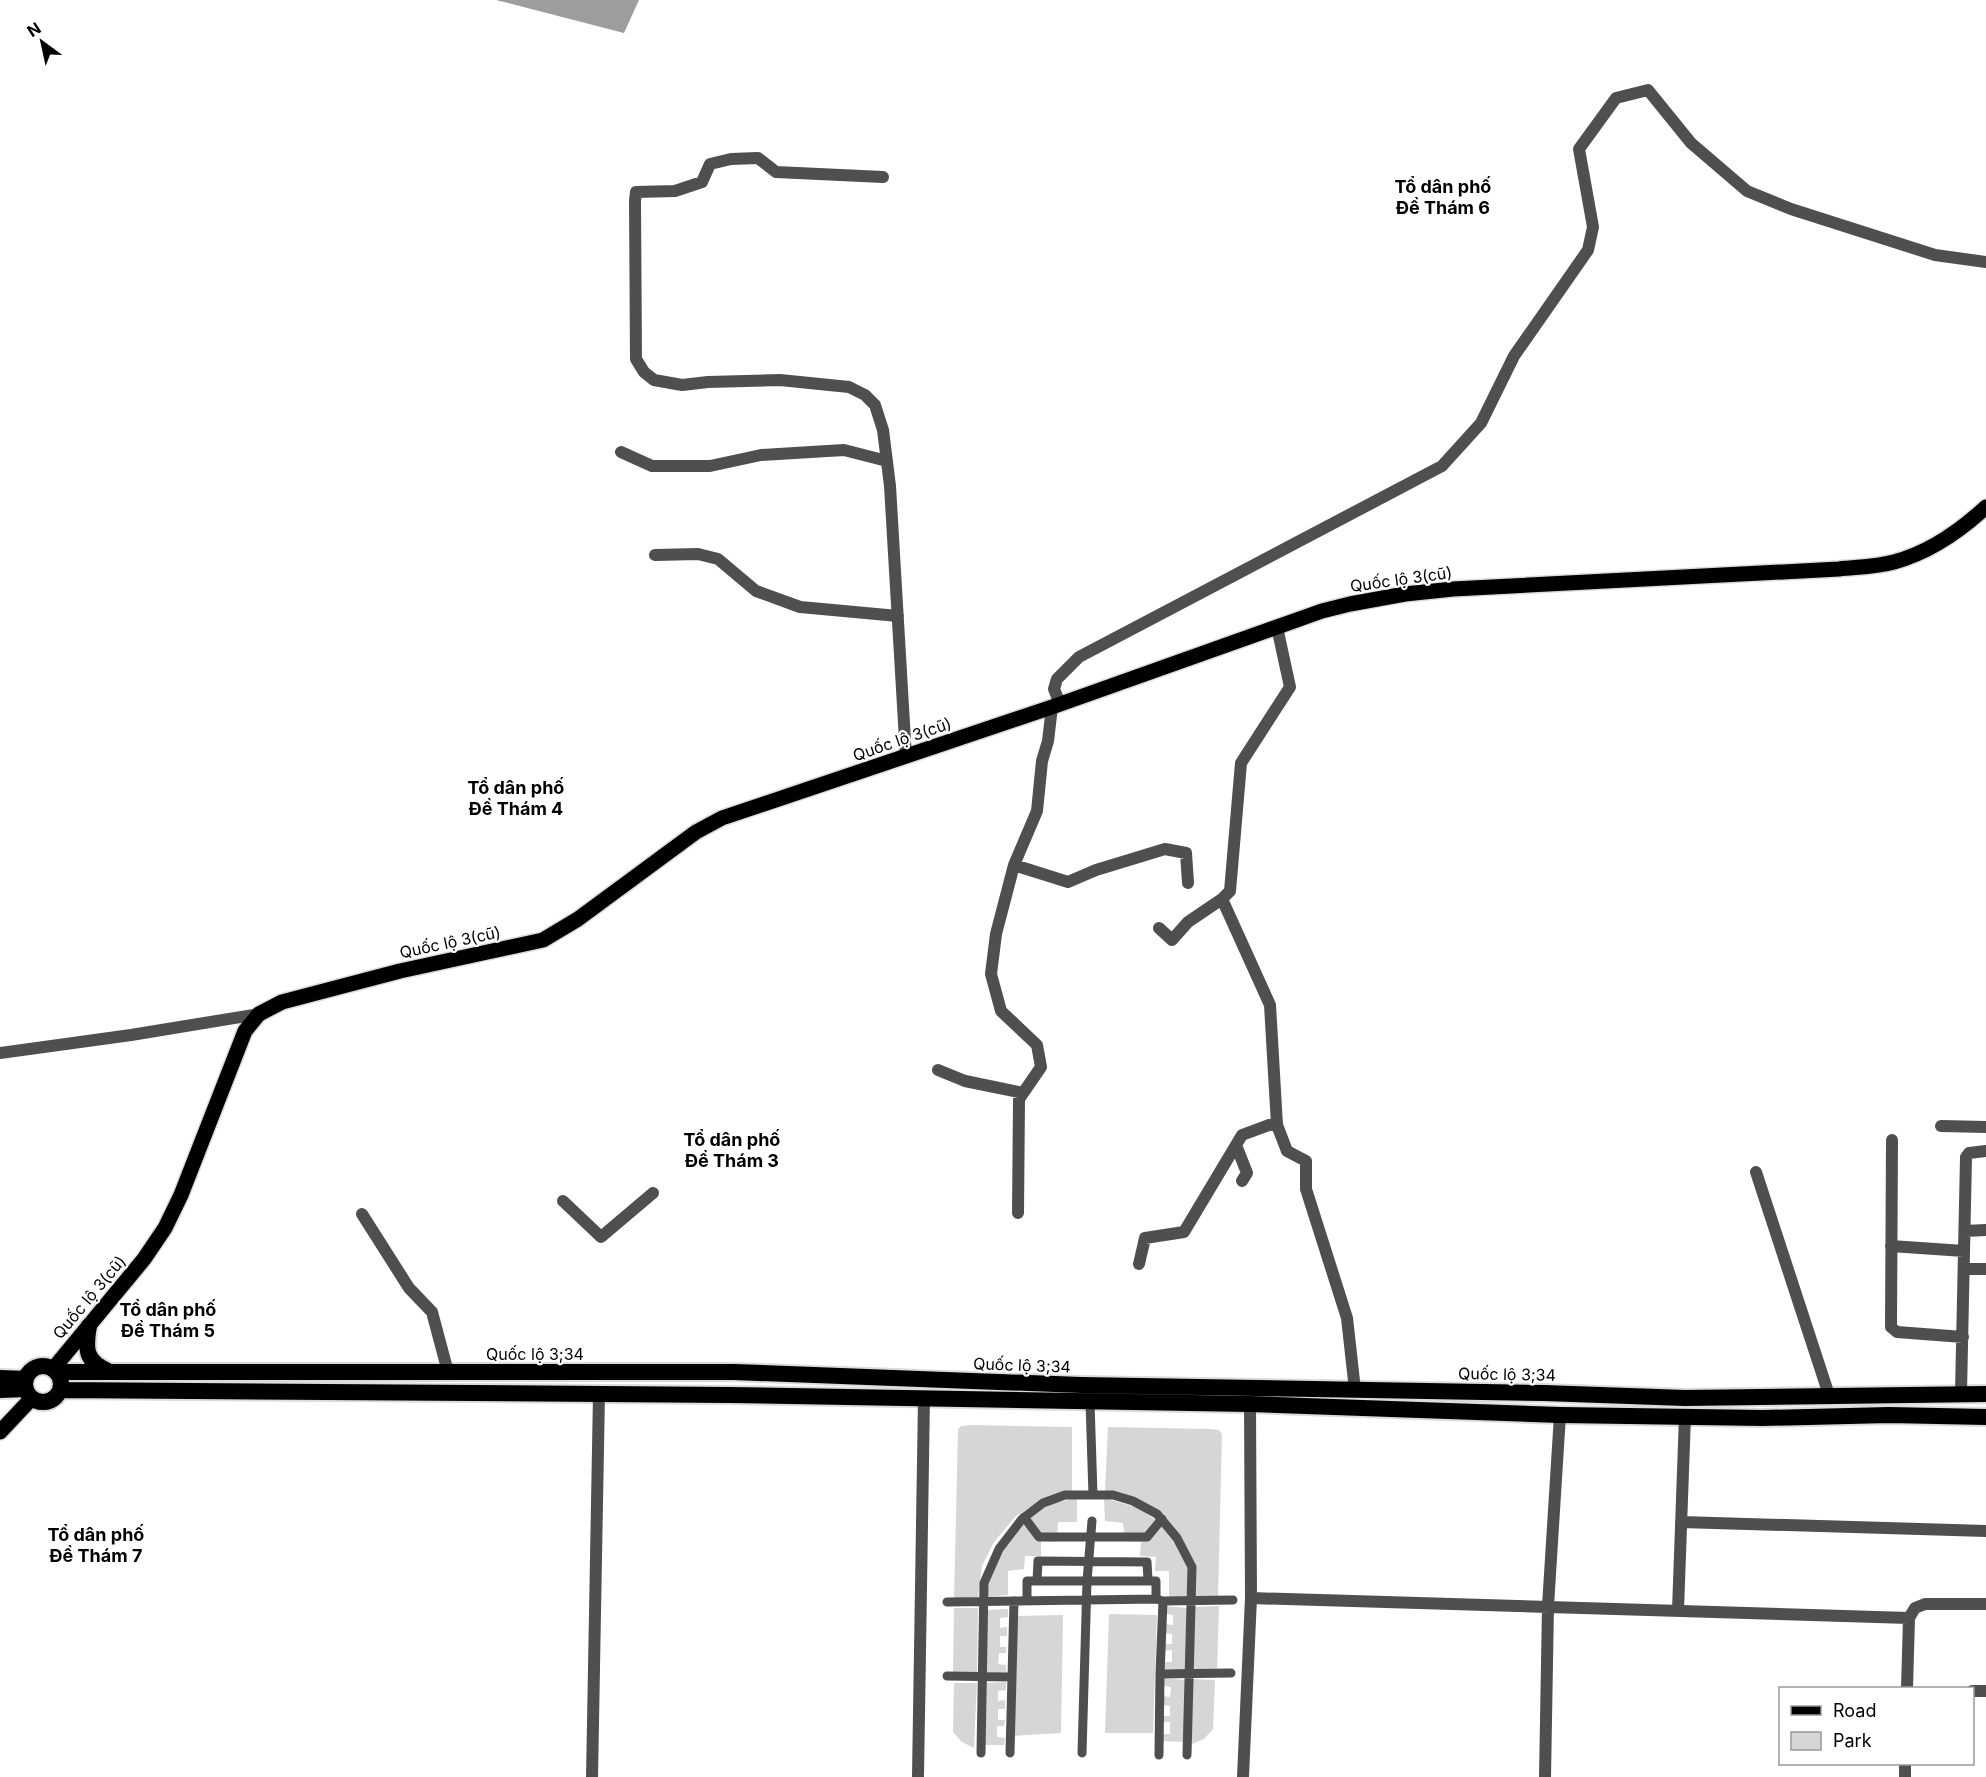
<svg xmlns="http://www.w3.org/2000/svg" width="1986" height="1777" viewBox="0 0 1986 1777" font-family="Inter,sans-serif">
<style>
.green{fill:#d6d6d6}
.water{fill:#9d9d9d}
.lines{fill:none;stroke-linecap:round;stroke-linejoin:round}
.primary-casing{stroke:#dbdbdb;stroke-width:18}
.trunk-casing{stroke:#dbdbdb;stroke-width:20}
.pedestrian{stroke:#4f4f4f;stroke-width:9}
.minor{stroke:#4f4f4f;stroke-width:12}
.tertiary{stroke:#4f4f4f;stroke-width:12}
.primary{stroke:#000;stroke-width:15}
.trunk{stroke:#000;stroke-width:16}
.labels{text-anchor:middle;stroke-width:4.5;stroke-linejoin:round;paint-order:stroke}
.street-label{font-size:16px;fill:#000;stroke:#fff}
.neighbourhood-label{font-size:18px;font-weight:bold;fill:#000;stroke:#fff}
</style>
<rect width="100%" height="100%" fill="#fff"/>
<path class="green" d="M971,1425L1072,1427V1491L1045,1498L1015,1517L994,1542L982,1566L978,1597L954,1598L958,1429L961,1426Z
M1108,1427L1209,1429L1219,1430L1222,1434L1218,1598L1195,1597L1194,1577L1165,1519L1105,1491Z
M1077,1498V1522H1058L1057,1542L1041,1541V1556H1025L1024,1569L1008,1571V1595L985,1597L988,1582L999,1551L1013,1531L1045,1505Z
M1104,1498L1136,1507L1162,1524L1175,1540L1189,1569L1190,1597H1169V1571H1155L1156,1557L1140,1556L1141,1542L1125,1541L1123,1523L1105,1521Z
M1165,1606L1187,1608L1186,1670L1164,1669V1662H1172V1650L1165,1651V1644H1172V1634L1165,1633V1624L1173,1625V1615L1165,1614Z
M1219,1606L1217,1670H1193L1194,1607Z
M954,1608H978L977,1672H953Z
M1008,1609V1617L1000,1618V1628L1007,1627V1636H1000V1647H1006V1653H999L998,1664L1006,1665V1672H984L986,1610Z
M1109,1614L1157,1615L1153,1733H1105Z
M1063,1615L1061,1733L1013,1736L1016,1616Z
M1163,1678L1185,1680L1184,1742L1162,1741V1734H1170V1722H1163V1716H1170V1706L1163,1705V1696L1170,1697L1171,1687L1163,1686Z
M1192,1679L1215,1680L1213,1729L1204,1739L1192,1744Z
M1006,1682V1690L998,1691V1701L1005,1700V1709H998V1720H1005L1004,1726H997V1737L1005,1738L1004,1745H982L984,1683Z
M954,1683H977L974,1748L962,1742L953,1732Z"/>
<path class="water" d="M496,0H639L624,33Z"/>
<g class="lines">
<defs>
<path id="primary" d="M53,1369L144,1259L165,1228L181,1195L245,1031L259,1014L282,1002L400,971L543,940L578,919L696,832L722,818L1052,707L1322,611L1350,604L1405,594L1453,589L1839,569C1857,567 1876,567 1894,562C1928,553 1960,531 1986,507
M0,1432L32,1398"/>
<path id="trunk" d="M89,1326C85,1349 85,1361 108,1371
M25 1384a18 18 0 1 1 36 0a18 18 0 1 1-36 0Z
M56,1372H734L1081,1385L1544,1393L1685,1398L1986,1394
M0,1378L26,1379
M0,1390L26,1389
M60,1390L729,1395L1250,1404L1560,1415L1763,1418L1889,1415L1986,1417"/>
</defs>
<use href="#primary" class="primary-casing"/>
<use href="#trunk" class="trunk-casing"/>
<path class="pedestrian" d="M1093,1495H1113L1133,1501L1157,1514L1177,1538L1192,1567L1187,1755
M1024,1517L1039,1537H1147L1162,1519
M1037,1581L1038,1561L1147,1562L1148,1580
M1027,1601V1581H1156V1599
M1163,1601L1233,1600
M947,1602L1156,1599L1163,1601L1160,1674
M947,1676L1012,1677L1014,1601
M981,1753L984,1583L999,1549L1022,1519L1043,1503L1065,1495H1093L1090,1402
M1010,1753L1012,1677
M1082,1753L1087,1581L1092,1521
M1159,1755L1160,1674L1231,1673"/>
<path class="minor" d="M883,177L776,172L758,158L731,159L710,164L702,182L675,191L636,192L635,201L636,359L644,372L654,380L682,385L708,382L780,380L849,387L865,395L875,405L883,430L890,486L906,757
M621,452L652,466H710L761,455L844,450L887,461
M655,555L698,554L718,559L756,591L800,607L898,616
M1277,627L1290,687L1241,763L1230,891L1222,899L1270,1005L1277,1125L1287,1151L1306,1161V1189L1347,1318L1355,1390
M1060,704L1054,689L1057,679L1079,657L1442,466L1481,423L1514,356L1588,250L1593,227L1579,149L1616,98L1648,90L1691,143L1747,191L1791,209L1935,255L1986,262
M1052,707L1048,741L1042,761L1037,811L1014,865L1068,882L1096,870L1165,849L1186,853L1188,883
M1014,865L996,934L991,974L1001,1011L1037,1045L1041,1067L1019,1099L1018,1213
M1159,928L1172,940L1188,922L1222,899
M0,1053L131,1035L259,1014
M938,1070L965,1081L1023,1093
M1941,1126L1986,1127
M1892,1140L1891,1327L1897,1332L1963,1337
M1236,1145L1247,1173L1242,1181
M1756,1172L1829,1395
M563,1201L601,1237L653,1193
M362,1214L409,1288L432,1312L448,1372
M1965,1231L1986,1230
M1891,1246L1964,1251
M1139,1264L1145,1238L1184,1232L1242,1135L1277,1122
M1964,1269H1986
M1961,1393L1966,1157L1969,1153L1986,1151
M1681,1522L1986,1531
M1678,1610L1685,1416
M1909,1618L1915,1608L1925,1604H1986
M1972,1691H1986"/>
<path class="tertiary" d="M1251,1598L1909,1618L1907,1688
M592,1777L599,1394
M918,1777L924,1398
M1243,1777L1251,1598L1250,1404
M1545,1777L1548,1606L1560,1415
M1905,1777V1764"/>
<use href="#primary" class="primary"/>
<use href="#trunk" class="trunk"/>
</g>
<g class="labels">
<g class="street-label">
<text transform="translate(1401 579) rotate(-8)" y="6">Quốc lộ 3(cũ)</text>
<text transform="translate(902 739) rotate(-19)" y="6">Quốc lộ 3(cũ)</text>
<text transform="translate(450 942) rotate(-12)" y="6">Quốc lộ 3(cũ)</text>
<text transform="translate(89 1297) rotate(-50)" y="6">Quốc lộ 3(cũ)</text>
<text x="535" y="1360">Quốc lộ 3;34</text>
<text transform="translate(1022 1365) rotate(2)" y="6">Quốc lộ 3;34</text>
<text transform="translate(1507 1374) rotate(1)" y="6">Quốc lộ 3;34</text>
</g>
<g class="neighbourhood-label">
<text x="1443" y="193">Tổ dân phố<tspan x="1443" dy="21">Đề Thám 6</tspan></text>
<text x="516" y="794">Tổ dân phố<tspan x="516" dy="21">Đề Thám 4</tspan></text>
<text x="732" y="1146">Tổ dân phố<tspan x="732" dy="21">Đề Thám 3</tspan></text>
<text x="168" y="1316">Tổ dân phố<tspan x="168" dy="21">Đề Thám 5</tspan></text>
<text x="96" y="1541">Tổ dân phố<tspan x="96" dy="21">Đề Thám 7</tspan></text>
</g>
</g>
<rect x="1779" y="1687" width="195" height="78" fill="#ffffff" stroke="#999999" stroke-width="1.5"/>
<rect x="1791" y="1706" width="30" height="9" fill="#000000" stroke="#999999" stroke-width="1.5"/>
<text x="1833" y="1717" font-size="18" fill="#000000">Road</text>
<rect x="1791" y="1732" width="30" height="18" fill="#d6d6d6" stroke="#999999" stroke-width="1.5"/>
<text x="1833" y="1747" font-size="18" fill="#000000">Park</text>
<g transform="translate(42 42) rotate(327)" stroke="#ffffff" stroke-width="4.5" paint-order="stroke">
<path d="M0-4.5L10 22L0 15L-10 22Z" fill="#000000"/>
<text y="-9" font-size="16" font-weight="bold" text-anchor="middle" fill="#000000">N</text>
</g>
</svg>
